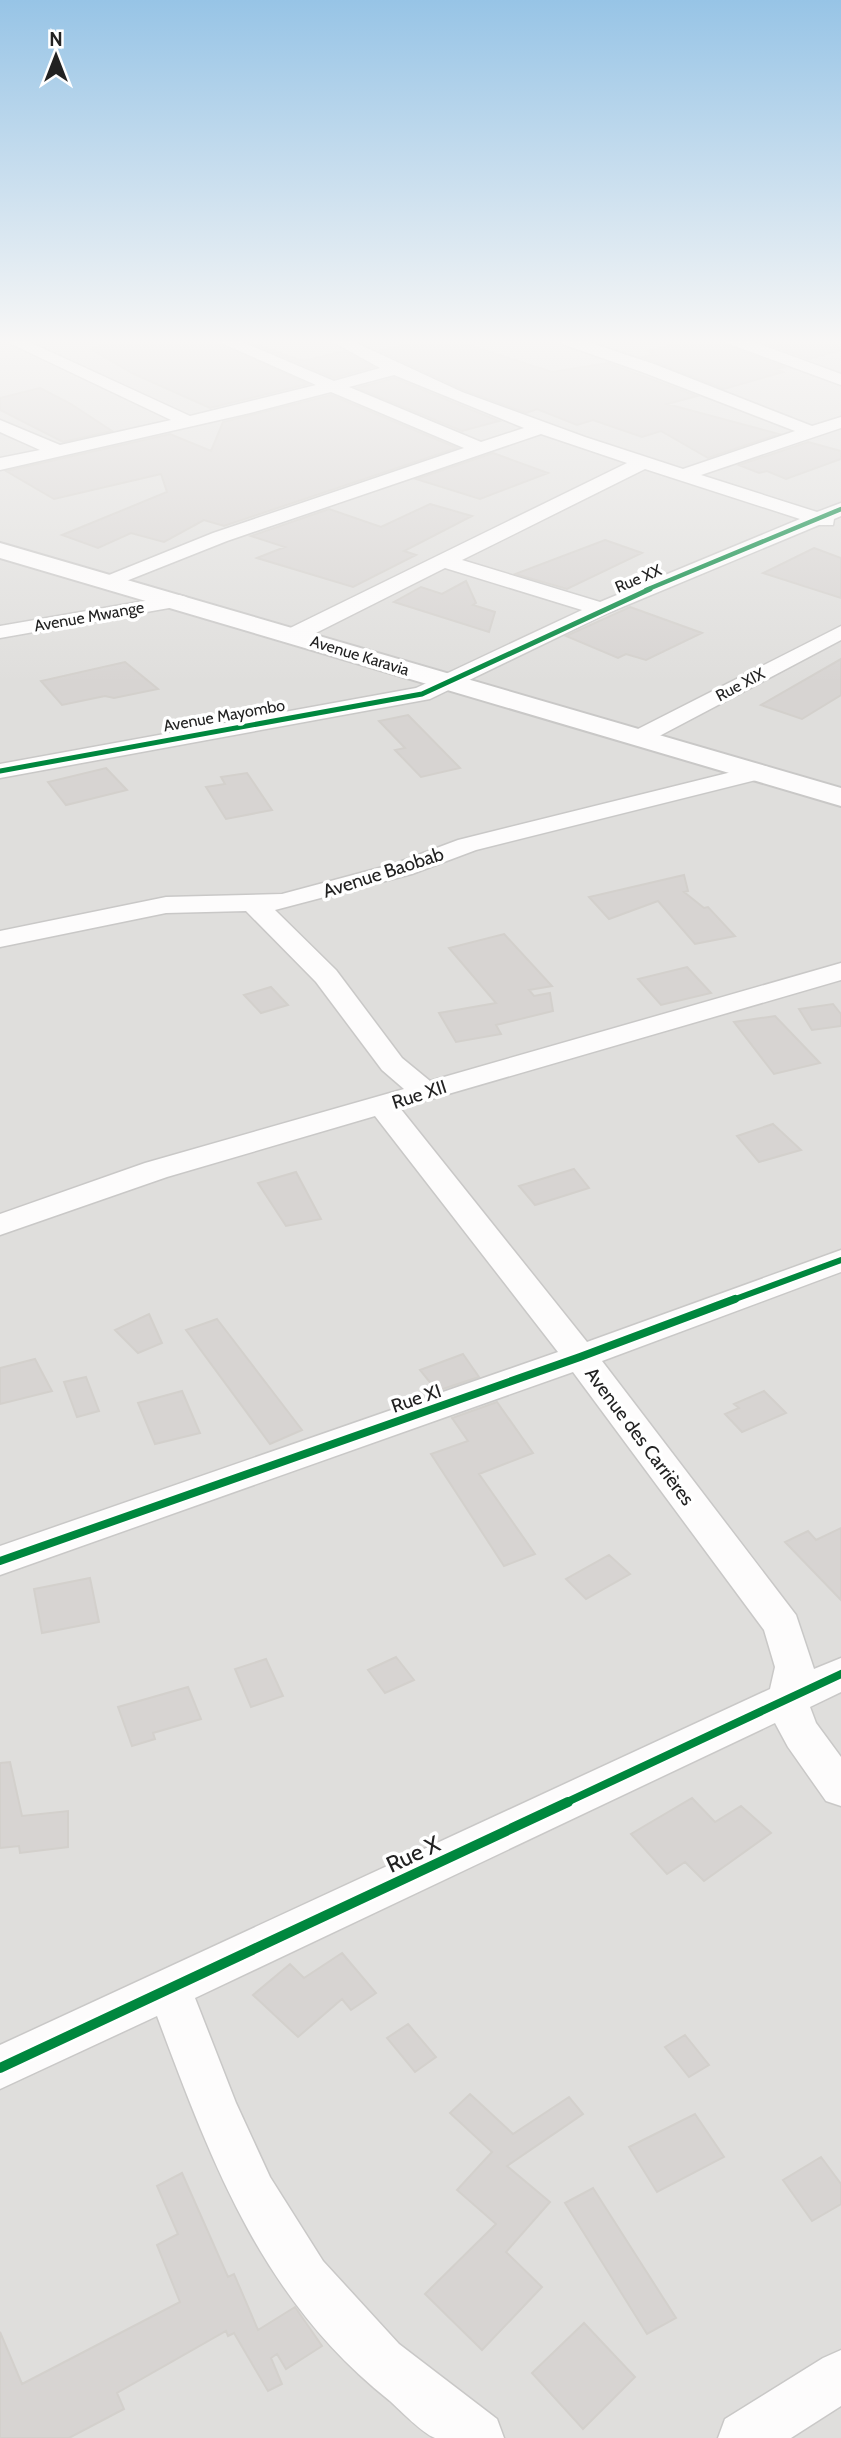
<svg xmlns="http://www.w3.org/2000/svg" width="841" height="2438" viewBox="0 0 841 2438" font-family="Cabin,sans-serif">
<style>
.residential{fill:#dfdedc}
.building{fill:#d7d4d2;stroke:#d3d0cc;stroke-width:2}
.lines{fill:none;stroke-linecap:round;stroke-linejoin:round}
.minor-casing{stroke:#c9c8c7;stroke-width:3}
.tertiary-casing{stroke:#c9c8c7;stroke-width:4}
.minor{fill:#fdfcfc;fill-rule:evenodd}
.tertiary{fill:#fdfcfc;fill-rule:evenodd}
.cycleway-far4-casing{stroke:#fff;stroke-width:7}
.cycleway-far3-casing{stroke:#fff;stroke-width:9}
.cycleway-far2-casing{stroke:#fff;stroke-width:10}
.cycleway-far1-casing{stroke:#fff;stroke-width:12}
.cycleway-casing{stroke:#fff;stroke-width:15}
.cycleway-far4{stroke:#00873e;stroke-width:4.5}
.cycleway-far3{stroke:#00873e;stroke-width:5}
.cycleway-far2{stroke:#00873e;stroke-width:6}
.cycleway-far1{stroke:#00873e;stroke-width:8}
.cycleway{stroke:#00873e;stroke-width:10}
.labels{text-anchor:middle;stroke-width:7;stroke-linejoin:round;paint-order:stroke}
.far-street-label{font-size:16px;fill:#222;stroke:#fff}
.street-label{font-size:19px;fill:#222;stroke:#fff}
.near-street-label{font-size:23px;fill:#222;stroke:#fff}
</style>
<rect width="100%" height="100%" fill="#f0eeeb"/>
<path class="residential" d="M0,341H841V2438H0Z"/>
<path class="building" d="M120,341H215L308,384L210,408L134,374L91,349Z
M247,341L303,361L344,351L373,367L334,378Z
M423,341H456L552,372L608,363L697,396L667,404L779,434L708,458L661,431L642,437L593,420L577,425L537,409L526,413L463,390L380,351Z
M688,341H725L728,346L784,367L776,369L783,372L724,389L642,357L655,355L648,351Z
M760,341H841V350L809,359Z
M394,378L499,421L462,431L357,388Z
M40,388L71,404L112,431L63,442L0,410V398Z
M331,395L457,448L224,526L204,520L164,542L131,533L98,548L62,535L167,492L161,474L54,499L6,471L170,434L211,451L223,422Z
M808,442L841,451V459L786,479L767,471L759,473L739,465Z
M493,453L548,473L480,499L416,479Z
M430,504L472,516L404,551L416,555L353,587L257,558L285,547L251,536L329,509L381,527Z
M605,540L642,553L567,589L515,574Z
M814,548L841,558V598L763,573Z
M466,581L476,603L473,605L495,612L489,632L394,602L421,587L442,594Z
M630,607L702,633L646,660L626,654L618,658L566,636Z
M841,659V695L802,719L761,705Z
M125,662L158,689L114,698L105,696L62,705L41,681Z
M408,715L460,768L421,777L395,750L405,748L379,721Z
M106,768L127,790L66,805L48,782Z
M247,773L272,810L226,819L206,787L225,784L221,777Z
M684,875L688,891L684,892L704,908L708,907L735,936L695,944L658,901L609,919L589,897Z
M504,934L552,986L529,990L534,996L550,993L553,1011L496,1025L501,1034L456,1042L439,1013L496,1003L449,948Z
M687,967L711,993L661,1005L638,979Z
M271,987L288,1005L261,1013L244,995Z
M833,1004L841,1014V1026L812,1030L799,1009Z
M775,1016L820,1063L774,1074L734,1022Z
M773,1124L801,1150L759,1162L737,1136Z
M574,1169L589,1188L535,1205L519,1186Z
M296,1172L321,1219L286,1226L258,1183Z
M149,1314L162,1343L138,1353L115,1330Z
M217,1319L302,1430L270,1444L186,1330Z
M463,1354L479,1377L437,1391L420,1370Z
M35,1359L52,1391L0,1404V1368Z
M86,1377L99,1411L77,1417L64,1382Z
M182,1391L200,1433L155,1444L138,1403Z
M764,1391L786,1413L742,1432L725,1414L739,1408L734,1404Z
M497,1402L533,1453L479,1474L535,1554L504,1566L431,1454L468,1441L452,1418Z
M841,1528V1600L785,1542L808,1531L816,1540Z
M609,1555L630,1574L586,1599L566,1579Z
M90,1578L99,1622L42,1633L34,1589Z
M396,1657L414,1680L385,1693L368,1670Z
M266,1659L283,1696L251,1707L235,1669Z
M188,1687L201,1719L153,1733L155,1739L132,1746L118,1707Z
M10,1762L22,1816L68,1811V1847L20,1853L19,1846L0,1848V1763Z
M692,1798L715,1822L741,1806L771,1833L704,1881L685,1862L667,1874L631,1834Z
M342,1953L376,1993L351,2010L342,1999L298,2037L253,1995L290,1964L304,1978Z
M408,2024L436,2057L415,2072L387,2038Z
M685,2035L709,2065L689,2077L665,2047Z
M470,2094L513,2134L569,2097L583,2114L507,2166L550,2202L506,2252L542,2287L482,2350L425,2294L496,2224L457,2190L492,2152L450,2113Z
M695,2114L724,2157L657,2192L629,2147Z
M821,2157L841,2184V2204L812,2221L783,2180Z
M182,2173L228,2277L234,2274L258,2330L295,2307L322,2346L286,2369L277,2354L271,2358L282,2384L268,2391L234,2333L228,2336L226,2331L117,2393L124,2409L69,2438H0V2332L22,2384L180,2302L157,2245L178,2234L157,2186Z
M593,2188L676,2318L647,2334L565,2203Z
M584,2323L635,2377L583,2429L532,2373Z"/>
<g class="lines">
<defs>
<path id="minor" d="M5,341H27L190,416L316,385L217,341H240L334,381L380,368L331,341H352L462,392L585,437L683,469L795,431L642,372L562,344L560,341H585L654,364L812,426L841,417V428L701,475L817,512L841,503V516L834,519L833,525H819L608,613L430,699L0,778V764L416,688L582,610L445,568L302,640H286L283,635L286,630L627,463L541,434L227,541L111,587L104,585L101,581L104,577L213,533L464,448L331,392L250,413L0,470V458L40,450L0,432V420L60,445L171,420ZM394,375L524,428L481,442L349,387ZM645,469L800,519L600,602L462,560Z
M727,341H751L841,374V385L729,344Z
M179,595L186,597L189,601L186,605L0,638V626Z
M841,626V640L648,742H632L628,737L632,732Z
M760,765L768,767L772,772L768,777L476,850L412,874L275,910L336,970L402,1058L430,1081L841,963V980L400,1108L587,1342L841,1250V1272L602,1361L796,1615L814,1669L841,1658V1692L810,1707L816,1723L841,1757V1806L826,1801L788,1747L775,1723L195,1998L236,2103L270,2177L323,2261L399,2344L497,2419L504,2438C490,2438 446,2438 435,2438C422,2433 401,2411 390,2401C262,2300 212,2163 157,2016L0,2089V2045L770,1689L775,1667L764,1630L573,1372L0,1575V1546L558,1352L375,1116L167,1177L0,1235V1214L145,1163L404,1089L382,1070L316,982L246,911L166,913L0,947V931L166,897L282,894L394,864L458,840Z
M841,2350V2406L791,2438H718L725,2419L823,2358Z"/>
<path id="tertiary" d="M0,543L841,788V806L0,558Z"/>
</defs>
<use href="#minor" class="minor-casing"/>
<use href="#tertiary" class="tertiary-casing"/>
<use href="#minor" class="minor"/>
<use href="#tertiary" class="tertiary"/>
<defs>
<path id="cycleway-far4" d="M646,590L841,509"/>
<path id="cycleway-far3" d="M0,771L422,694L650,589"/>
<path id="cycleway-far2" d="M730,1301L841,1260"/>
<path id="cycleway-far1" d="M0,1561L580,1357L735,1299
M565,1803L841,1674"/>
<path id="cycleway" d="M0,2068L568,1802"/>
</defs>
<use href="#cycleway-far4" class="cycleway-far4-casing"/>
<use href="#cycleway-far3" class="cycleway-far3-casing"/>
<use href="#cycleway-far2" class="cycleway-far2-casing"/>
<use href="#cycleway-far1" class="cycleway-far1-casing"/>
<use href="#cycleway" class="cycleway-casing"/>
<use href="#cycleway-far4" class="cycleway-far4"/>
<use href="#cycleway-far3" class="cycleway-far3"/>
<use href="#cycleway-far2" class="cycleway-far2"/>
<use href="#cycleway-far1" class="cycleway-far1"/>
<use href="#cycleway" class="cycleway"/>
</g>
<linearGradient id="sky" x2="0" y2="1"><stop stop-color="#97c4e6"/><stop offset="0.5" stop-color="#f8f7f6"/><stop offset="1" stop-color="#f8f7f6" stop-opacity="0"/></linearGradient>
<rect width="841" height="683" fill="url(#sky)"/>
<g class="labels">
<g class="far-street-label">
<text transform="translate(638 578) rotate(-23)" y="6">Rue XX</text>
<text transform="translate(89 616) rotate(-10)" y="6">Avenue Mwange</text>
<text transform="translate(360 655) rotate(17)" y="6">Avenue Karavia</text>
<text transform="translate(740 684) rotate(-28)" y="6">Rue XIX</text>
<text transform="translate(224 715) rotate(-10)" y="6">Avenue Mayombo</text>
</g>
<g class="street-label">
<text transform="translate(383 872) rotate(-18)" y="7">Avenue Baobab</text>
<text transform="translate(419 1094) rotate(-18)" y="7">Rue XII</text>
<text transform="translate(416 1398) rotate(-19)" y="7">Rue XI</text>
<text transform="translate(640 1436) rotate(53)" y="7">Avenue des Carrières</text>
</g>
<g class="near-street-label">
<text transform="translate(413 1854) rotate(-25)" y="8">Rue X</text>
</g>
</g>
<g transform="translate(56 56)" stroke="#ffffff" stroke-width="5" paint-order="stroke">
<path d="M0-5L12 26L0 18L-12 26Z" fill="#222222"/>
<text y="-10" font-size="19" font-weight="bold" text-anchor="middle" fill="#222222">N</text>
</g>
</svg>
